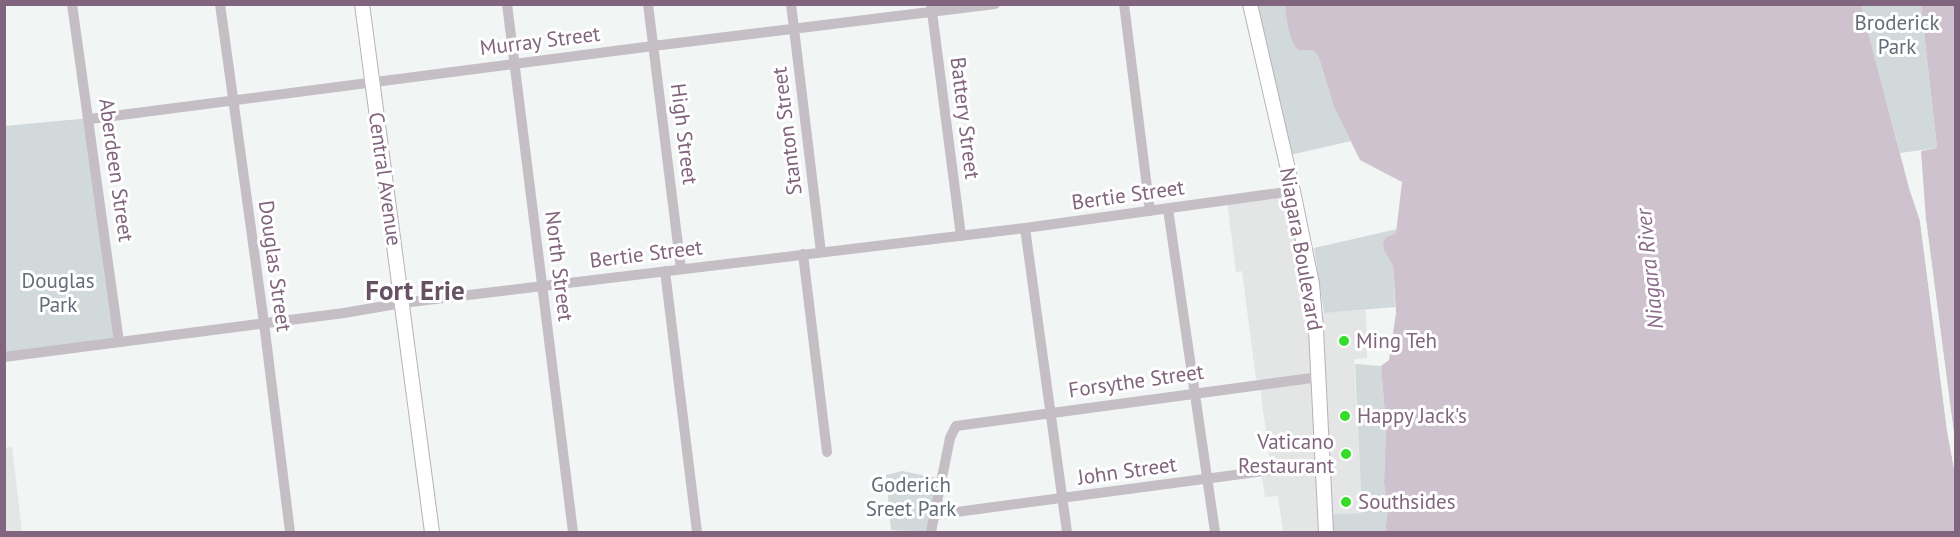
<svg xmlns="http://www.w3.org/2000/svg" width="1960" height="537" viewBox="0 0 1960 537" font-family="'PT Sans',sans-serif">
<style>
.built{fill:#e4e5e5}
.green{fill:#d2d9db}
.water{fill:#cfc2cf}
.pier{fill:#f1f5f3}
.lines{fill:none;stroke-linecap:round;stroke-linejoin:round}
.major-casing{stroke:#b9b1b8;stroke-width:16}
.minor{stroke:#c5bec4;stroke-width:10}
.major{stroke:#fff;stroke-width:14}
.poi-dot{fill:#33dd28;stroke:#fff;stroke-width:2}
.labels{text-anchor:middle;stroke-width:6;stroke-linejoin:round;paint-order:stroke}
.park-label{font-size:21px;fill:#636d78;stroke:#fff}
.street-label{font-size:21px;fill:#81647d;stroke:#fff}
.poi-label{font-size:21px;fill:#81647d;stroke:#fff;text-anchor:start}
.water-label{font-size:22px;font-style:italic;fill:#8b6a8c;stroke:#fff}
.district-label{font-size:27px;font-weight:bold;fill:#665263;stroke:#fff}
</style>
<rect width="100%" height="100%" fill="#f1f5f3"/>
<path class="built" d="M1293,191L1315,313L1366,310L1367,358L1354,359L1362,513L1326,514V532H1283L1278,496L1265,497L1261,472L1271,470L1259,379H1256L1242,271L1236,272L1227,201Z
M12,447L22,532H5V448Z"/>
<path class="green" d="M1253,5H1285L1290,34L1298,50H1312L1318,55L1334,107L1351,141L1290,155Z
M1861,5H1921L1937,148L1900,153Z
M90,118L119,342L5,356L4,126Z
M1397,229L1396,233L1386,237L1384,251L1393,266L1395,307L1324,313L1314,248Z
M1355,364L1381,366L1386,428L1384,483L1388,509L1385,532H1333V514L1362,513Z
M902,471L937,478L927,532L891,530L886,475Z"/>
<path class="water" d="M1285,5H1861L1909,188L1920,221L1947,430L1955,474V532H1385L1388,509L1384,483L1386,428L1381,366L1389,360L1396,313L1393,266L1384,251L1383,243L1386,237L1396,233L1402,182L1360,160L1334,107L1318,55L1312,50H1298C1288,38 1287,20 1285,5Z
M1921,5H1955V442L1926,220L1921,151L1937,148Z"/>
<path class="pier" d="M1926,220L1955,442L1956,445L1953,444L1955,474L1947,430L1920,221Z"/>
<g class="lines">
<defs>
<path id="major" d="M362,4L432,532
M1250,4L1293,191L1312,284L1316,329L1326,532"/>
</defs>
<use href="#major" class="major-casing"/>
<path class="minor" d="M72,4L119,342
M220,4L264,323L290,532
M507,4L573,532
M648,4L681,269
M791,4L821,252
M931,4L961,236
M1124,4L1150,211
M90,119L653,46L995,4
M1168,209L1215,532
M1025,228L1067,532
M803,254L827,452
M665,271L697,532
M4,357L344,313L402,303L1025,228L1293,191
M934,515L1324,463
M931,532L950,438L956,426L1319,377"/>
<use href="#major" class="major"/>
</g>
<g class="poi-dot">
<circle cx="1344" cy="341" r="6"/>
<circle cx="1345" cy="416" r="6"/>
<circle cx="1346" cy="454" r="6"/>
<circle cx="1346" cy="502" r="6"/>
</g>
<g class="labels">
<g class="park-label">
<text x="1897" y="30">Broderick<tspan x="1897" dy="24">Park</tspan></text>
<text x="58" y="288">Douglas<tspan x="58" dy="24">Park</tspan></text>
<text x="911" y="492">Goderich<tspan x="911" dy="24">Sreet Park</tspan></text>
</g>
<g class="street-label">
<text transform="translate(540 41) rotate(-7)" y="7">Murray Street</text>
<text transform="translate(965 118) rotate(83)" y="7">Battery Street</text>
<text transform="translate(787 131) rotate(-97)" y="7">Stanton Street</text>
<text transform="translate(684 134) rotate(83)" y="7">High Street</text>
<text transform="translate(116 170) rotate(82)" y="7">Aberdeen Street</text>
<text transform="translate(385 179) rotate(82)" y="7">Central Avenue</text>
<text transform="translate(1128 195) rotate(-8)" y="7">Bertie Street</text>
<text transform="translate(1301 249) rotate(80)" y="7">Niagara Boulevard</text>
<text transform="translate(646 254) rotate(-7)" y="7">Bertie Street</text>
<text transform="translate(275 266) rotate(82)" y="7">Douglas Street</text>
<text transform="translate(559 266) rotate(83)" y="7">North Street</text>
<text transform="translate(1136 381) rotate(-8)" y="7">Forsythe Street</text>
<text transform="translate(1127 471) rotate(-8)" y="7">John Street</text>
</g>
<g class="poi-label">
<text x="1356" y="348">Ming Teh</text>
<text x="1357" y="423">Happy Jack's</text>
<text x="1334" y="449" text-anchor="end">Vaticano<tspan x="1334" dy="24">Restaurant</tspan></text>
<text x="1358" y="509">Southsides</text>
</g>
<g class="water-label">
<text transform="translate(1649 269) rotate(-96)" y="8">Niagara River</text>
</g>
<g class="district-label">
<text x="415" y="300">Fort Erie</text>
</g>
</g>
<rect width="1960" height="537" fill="none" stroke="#81647d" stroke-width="12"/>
</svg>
